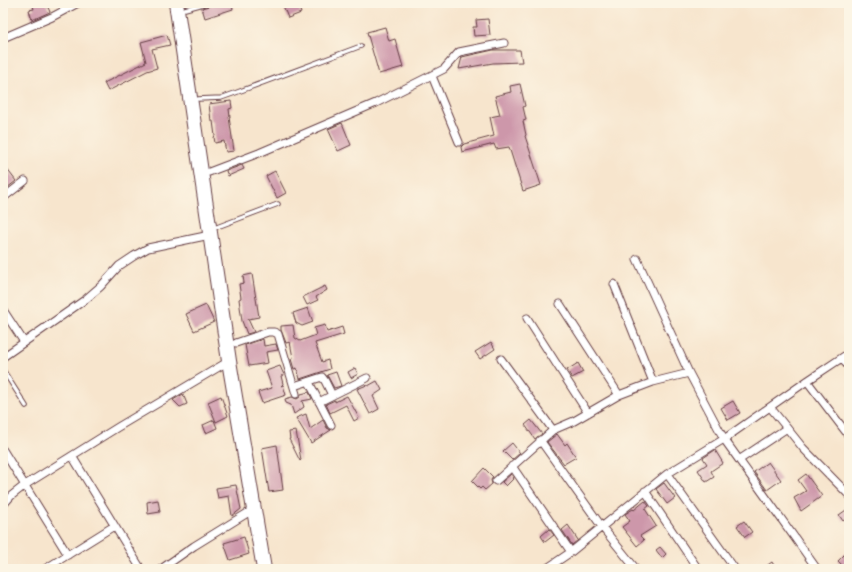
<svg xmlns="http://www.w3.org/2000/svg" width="852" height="572" viewBox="0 0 852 572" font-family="Sriracha,sans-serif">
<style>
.building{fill:#cd97aa}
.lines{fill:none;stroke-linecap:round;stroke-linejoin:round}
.lane-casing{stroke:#643d43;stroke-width:5.5}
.street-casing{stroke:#643d43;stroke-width:9}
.highway-casing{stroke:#643d43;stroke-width:16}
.lane{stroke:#fff;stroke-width:3.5}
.street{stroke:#fff;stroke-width:7}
.highway{stroke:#fff;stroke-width:14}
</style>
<rect width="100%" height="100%" fill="#fcf5e5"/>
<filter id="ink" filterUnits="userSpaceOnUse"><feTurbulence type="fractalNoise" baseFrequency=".025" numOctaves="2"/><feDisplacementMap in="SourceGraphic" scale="8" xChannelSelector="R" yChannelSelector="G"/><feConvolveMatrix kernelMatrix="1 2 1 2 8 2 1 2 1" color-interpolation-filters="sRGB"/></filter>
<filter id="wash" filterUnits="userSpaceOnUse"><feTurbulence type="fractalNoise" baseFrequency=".012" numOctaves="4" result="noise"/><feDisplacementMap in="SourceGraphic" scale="16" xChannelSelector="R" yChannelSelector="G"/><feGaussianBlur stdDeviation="0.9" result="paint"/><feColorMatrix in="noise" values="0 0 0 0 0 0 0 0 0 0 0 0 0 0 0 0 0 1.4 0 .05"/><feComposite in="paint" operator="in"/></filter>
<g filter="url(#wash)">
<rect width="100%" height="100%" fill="#f7e5cd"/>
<g id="blocks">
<path class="building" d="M32,3H46L50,12L32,20L29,10L34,9Z
M219,3H231L233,9L205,18L202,8Z
M282,3H297L301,13L288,18Z
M488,19L490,35L474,36L473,27H477L476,20Z
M385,27L389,41L395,39L403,67L379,74L367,32Z
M167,35L170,45L152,49L157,68L147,71L108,91L104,83L146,62L141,42Z
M493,50H520L522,62L493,63L459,69L462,57Z
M520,84L525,106L523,107L526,120L523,121L526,135L525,136L541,185L523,191L509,147L496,149L494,144L462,152L461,147L464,144L494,136L490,117L500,115L495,96L511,92L510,86Z
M231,101L232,108L229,109L230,117H229L234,151L226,152L224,141L215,143L214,137L215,136L213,121H211L209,104Z
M342,123L351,145L338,151L328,129Z
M3,164L16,181L7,188L3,183Z
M242,165L244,169L228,176L226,171Z
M275,171L286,193L277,198L266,176Z
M252,274L259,317L248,319L254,332L247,334L242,321L239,299L241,298L239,284L244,283L243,276Z
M325,286L327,290L316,297L318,300L307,305L303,297Z
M206,305L214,322L194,331L186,314Z
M308,308L313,322L302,326L296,323L293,313Z
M293,325L295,338L300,341L316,335L314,328L325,325L327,332L342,327L344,334L315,343L322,362L328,360L330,369L300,379L297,368L294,369L291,359L293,358L290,342L286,343L281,330V326Z
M263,339L264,346L276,344L278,350L266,352L268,363L249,366L245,345Z
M491,342L495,349L480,359L475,352Z
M578,363L583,372L572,378L567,370Z
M280,366L284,375L281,376L283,384L281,386L283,385L286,395L262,403L258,392L272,388L266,371Z
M355,368L358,374L351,378L348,372Z
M336,372L341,386L334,388L327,375Z
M377,381L382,390L373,396L379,409L370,414L357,389L367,385L368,386Z
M309,392L312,399L302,401L304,407L294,414L291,405L286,403L285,399L292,397L297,399L300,397L301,394Z
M183,394L187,404L180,407L173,400Z
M221,396L228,416L216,422L208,402Z
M347,396L359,418L354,421L346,405L330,413L326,404L335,400V402Z
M733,401L740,413L728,420L721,408Z
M306,414L310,429L323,420L327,428L331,430L311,443L296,418Z
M214,420L217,428L206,433L203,425Z
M531,420L542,434L535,439L525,425Z
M296,431L301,460L300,461L289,439H290L289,432Z
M557,434L565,445L567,443L576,457L564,464L547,442Z
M512,443L520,453L512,460L503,451Z
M277,445L283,490L269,492L262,448Z
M715,450L723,463L711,471L714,477L706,482L698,470L707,464L703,458Z
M768,462L781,480L767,490L754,472Z
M484,468L493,477L491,480L492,484L485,490L482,487L480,489L472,481Z
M511,474L514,478L506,486L502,482Z
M806,474L822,496L801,511L794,498L806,491L798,480Z
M664,483L675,498L667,504L656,489Z
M236,485L241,509L232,516L229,496L218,498L216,488Z
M158,500L160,512L148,514L147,502Z
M645,501L649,506L645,509L656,526L640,536L644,540L637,546L622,527L630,521L625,514L633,509L634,510Z
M849,508V516L843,521L839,515Z
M744,521L752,532L745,537L737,526Z
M568,525L578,540L572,545L562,530Z
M549,529L554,535L545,542L541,536Z
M244,537L249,554L230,560L224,543Z
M660,547L666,554L662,558L656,550Z
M845,554L849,558V563L845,568L838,561Z
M772,562L776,569H762Z"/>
</g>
</g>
<g filter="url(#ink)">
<use href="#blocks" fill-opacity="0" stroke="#643d43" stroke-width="1"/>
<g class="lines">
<defs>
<path id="lane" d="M185,9L207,3
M198,99L221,98L235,93L361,46
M217,227L278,204
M3,370L26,406"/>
<path id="street" d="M3,38L52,17L78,3
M432,76L459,142
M209,172L259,153L376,103L444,69L459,52L504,43
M3,198L25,181
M637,259L689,373L724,439L770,503L817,569
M614,284L653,382
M560,304L619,395
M3,310L24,342
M527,318L588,413
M236,343L268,332H274L278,334L296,394
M3,357L86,299L101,286L119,266L134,256L148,248L210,235
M501,359L553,430
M842,359L849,367
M807,381L849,436
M309,382L331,425
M294,386L322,377L325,381L332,395
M319,402L367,378
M770,407L803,448L849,495
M540,440L602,527L636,569
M3,450L68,555
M72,456L141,569
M739,460L787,428
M512,466L571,552
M667,474L735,569
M496,481L553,430L574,421L619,395L653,382L689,373
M645,491L698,569
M3,505L11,496L25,485L118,427L229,361
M45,569L114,526
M161,569L194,546L254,509
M546,569L571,552L667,474L724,439L807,381L849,353"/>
<path id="highway" d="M176,3L229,361L264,569"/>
</defs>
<use href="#lane" class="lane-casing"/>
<use href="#street" class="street-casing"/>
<use href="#highway" class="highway-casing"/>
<use href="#lane" class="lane"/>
<use href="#street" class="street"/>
<use href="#highway" class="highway"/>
</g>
</g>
<rect width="852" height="572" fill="none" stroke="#fcf5e5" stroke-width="16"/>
</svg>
